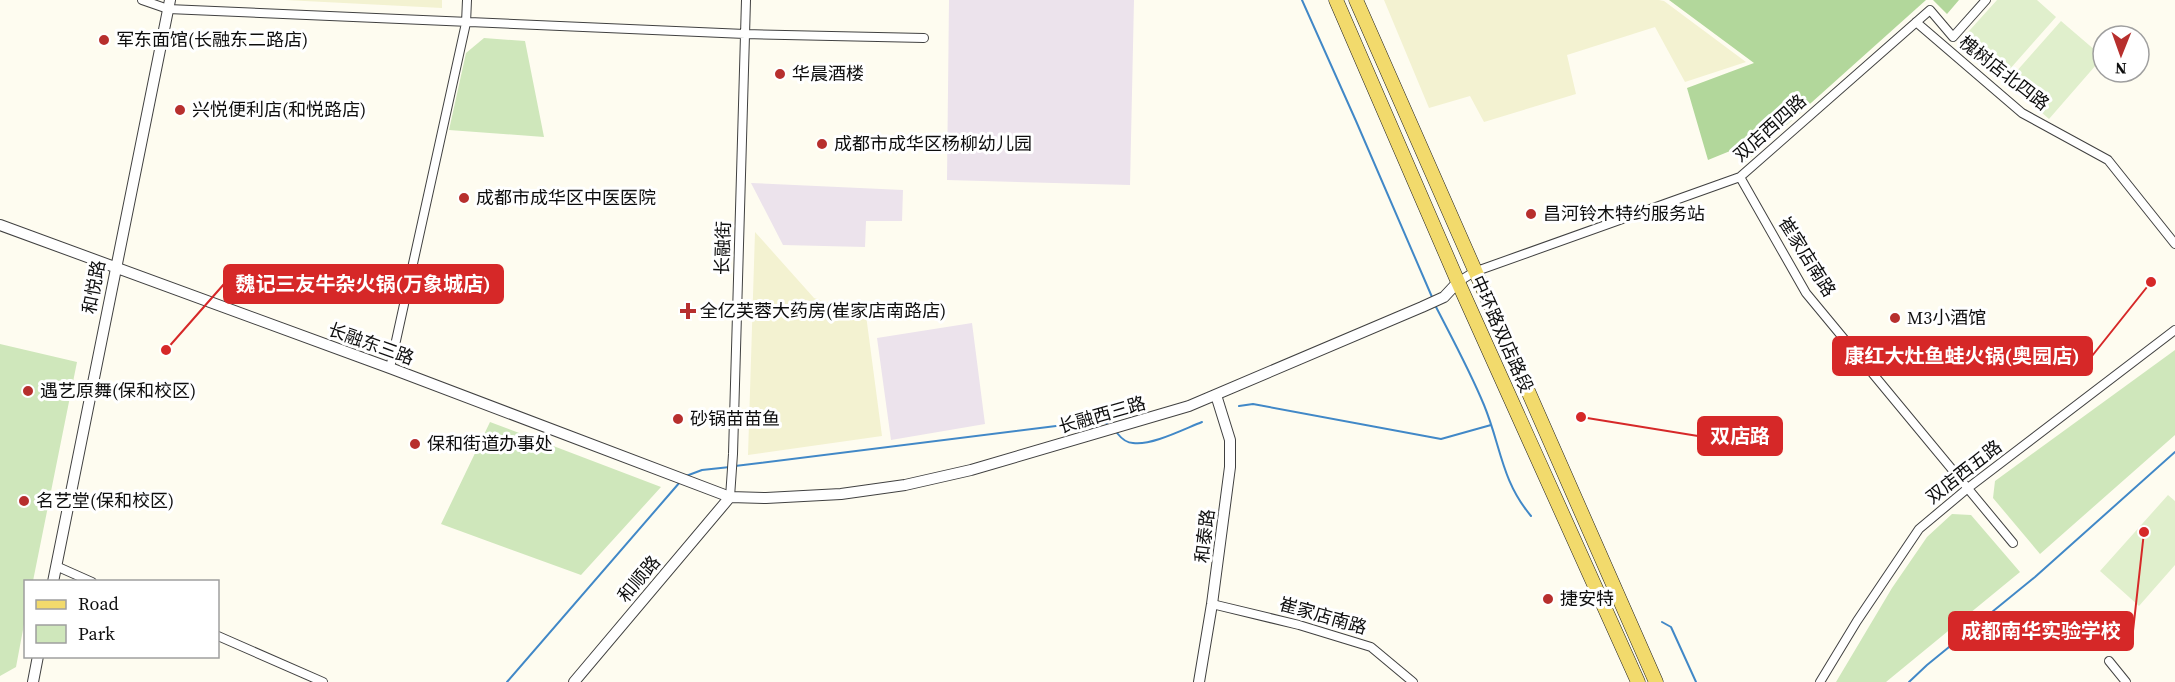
<svg xmlns="http://www.w3.org/2000/svg" width="2175" height="682" viewBox="0 0 2175 682" font-family="'Source Serif 4','Noto Sans SC',serif">
<style>
.industrial{fill:#ece3ec}
.farmland{fill:#f3f2d1}
.green{fill:#cfe7bb}
.forest{fill:#b2d79b}
.pitch{fill:#e0efcc}
.lines{fill:none;stroke-linecap:round;stroke-linejoin:round}
.stream{stroke:#4188c7;stroke-width:2}
.minor-casing{stroke:#414141;stroke-width:10}
.tertiary-casing{stroke:#414141;stroke-width:12}
.primary-casing{stroke:#1f1f1f;stroke-width:15}
.minor{stroke:#fff;stroke-width:8}
.tertiary{stroke:#fff;stroke-width:10}
.primary{stroke:#f2da6c;stroke-width:14}
.poi-dot{fill:#b72f2d;stroke:#fff;stroke-width:2}
.labels{text-anchor:middle;stroke-width:6;stroke-linejoin:round;paint-order:stroke}
.poi-label{font-size:18px;fill:#0e0e0e;stroke:#fff;text-anchor:start}
.street-label{font-size:18px;fill:#0e0e0e;stroke:#fff}
.leader{fill:none;stroke:#d62828;stroke-width:2}
.callout-dot{fill:#d62828;stroke:#fff;stroke-width:2}
.callout{fill:#d62828;stroke:#d62828;stroke-width:2}
.callout-label{font-size:20px;text-anchor:middle;font-weight:bold;fill:#fff}
</style>
<rect width="100%" height="100%" fill="#fefcf0"/>
<path class="industrial" d="M949,0H1134L1130,185L947,180Z
M751,183L903,190L902,221H866L865,247L783,245Z
M972,323L985,424L891,440L877,338Z"/>
<path class="farmland" d="M285,0H442V8Z
M1384,0H1659L1664,1L1746,62L1685,82L1655,27L1567,55L1576,94L1484,122L1470,96L1429,108Z
M755,232L814,298L866,315L882,436L748,455Z"/>
<path class="green" d="M484,38L525,41L544,137L449,130L466,53Z
M0,344L77,362L33,581L26,582L25,619L16,667L0,676Z
M2175,350V435L2040,554L1993,498L1995,481Z
M490,422L661,487L581,575L441,524Z
M1952,514L1971,515L2020,572L1886,682H1836L1892,588L1927,537Z"/>
<path class="forest" d="M1669,0H1926L1744,163L1735,149L1708,160L1687,88L1754,63Z
M1933,0H1959L1947,14Z"/>
<path class="pitch" d="M1997,0H2037L2056,17L2002,78L1960,41Z
M2061,21L2103,57L2049,119L2007,82Z
M2168,495L2175,501V565L2139,606L2100,571Z"/>
<g class="lines">
<path class="stream" d="M1302,0L1356,121L1432,297
M1435,305C1452,338 1470,371 1484,405C1501,446 1501,480 1531,516
M1239,406L1253,404L1441,439L1491,425
M1117,433C1121,438 1126,443 1133,443C1151,446 1184,429 1202,422
M735,466L1080,423L1095,421L1107,423
M686,476L702,470L730,467
M1662,622L1671,627L1696,682
M507,682L680,482
M1909,682L1927,665L2035,577L2175,452"/>
<defs>
<path id="minor" d="M142,0L168,9L745,34L924,38
M1916,22L2022,113L2108,160L2175,244
M1740,177L1806,293L2013,543
M1458,282L1474,272L1740,177L1930,10L1953,37L1986,0
M390,368L466,23L467,0
M730,497L733,454L746,0
M56,566L92,582
M1212,604L1299,625L1371,647L1413,682
M218,636L323,682
M2109,661L2126,682
M1820,682L1857,621L1919,529L1968,488L2175,330"/>
<path id="tertiary" d="M0,225L390,368L730,497L766,498L841,494L905,485L971,470L1189,406L1422,307L1444,297L1458,282
M53,582L170,0
M33,682L38,656
M574,682L730,497
M1199,682L1212,604L1230,467V440L1216,395"/>
<path id="primary" d="M1336,0L1458,282L1638,682
M1356,0L1656,682"/>
</defs>
<use href="#minor" class="minor-casing"/>
<use href="#tertiary" class="tertiary-casing"/>
<use href="#primary" class="primary-casing"/>
<use href="#minor" class="minor"/>
<use href="#tertiary" class="tertiary"/>
<use href="#primary" class="primary"/>
</g>
<g class="poi-dot">
<circle cx="104" cy="40" r="6"/>
<circle cx="780" cy="74" r="6"/>
<circle cx="180" cy="110" r="6"/>
<circle cx="822" cy="144" r="6"/>
<circle cx="464" cy="198" r="6"/>
<circle cx="1531" cy="214" r="6"/>
<path d="M685 302h6v6h6v6h-6v6h-6v-6h-6v-6h6z"/>
<circle cx="1895" cy="318" r="6"/>
<circle cx="28" cy="391" r="6"/>
<circle cx="678" cy="419" r="6"/>
<circle cx="415" cy="444" r="6"/>
<circle cx="24" cy="501" r="6"/>
<circle cx="1548" cy="599" r="6"/>
</g>
<g class="labels">
<g class="poi-label">
<text x="116" y="46">军东面馆(长融东二路店)</text>
<text x="792" y="80">华晨酒楼</text>
<text x="192" y="116">兴悦便利店(和悦路店)</text>
<text x="834" y="150">成都市成华区杨柳幼儿园</text>
<text x="476" y="204">成都市成华区中医医院</text>
<text x="1543" y="220">昌河铃木特约服务站</text>
<text x="700" y="317">全亿芙蓉大药房(崔家店南路店)</text>
<text x="1907" y="324">M3小酒馆</text>
<text x="40" y="397">遇艺原舞(保和校区)</text>
<text x="690" y="425">砂锅苗苗鱼</text>
<text x="427" y="450">保和街道办事处</text>
<text x="36" y="507">名艺堂(保和校区)</text>
<text x="1560" y="605">捷安特</text>
</g>
<g class="street-label">
<text transform="translate(2004 73) rotate(38)" y="6">槐树店北四路</text>
<text transform="translate(1770 128) rotate(-42)" y="6">双店西四路</text>
<text transform="translate(723 248) rotate(-88)" y="6">长融街</text>
<text transform="translate(1807 257) rotate(58)" y="6">崔家店南路</text>
<text transform="translate(94 287) rotate(-79)" y="6">和悦路</text>
<text transform="translate(1502 334) rotate(66)" y="6">中环路双店路段</text>
<text transform="translate(371 344) rotate(20)" y="6">长融东三路</text>
<text transform="translate(1102 415) rotate(-16)" y="6">长融西三路</text>
<text transform="translate(1964 472) rotate(-38)" y="6">双店西五路</text>
<text transform="translate(1205 536) rotate(-83)" y="6">和泰路</text>
<text transform="translate(639 579) rotate(-50)" y="6">和顺路</text>
<text transform="translate(1323 616) rotate(16)" y="6">崔家店南路</text>
</g>
</g>
<path class="leader" d="M166 350L224 284M2151 282L2092 356M1581 417L1698 436M2144 532L2133 631"/>
<g class="callout-dot">
<circle cx="166" cy="350" r="6"/>
<circle cx="2151" cy="282" r="6"/>
<circle cx="1581" cy="417" r="6"/>
<circle cx="2144" cy="532" r="6"/>
</g>
<g class="callout">
<rect x="224" y="265" width="279" height="38" rx="6"/>
<rect x="1833" y="337" width="259" height="38" rx="6"/>
<rect x="1698" y="417" width="84" height="38" rx="6"/>
<rect x="1949" y="612" width="184" height="38" rx="6"/>
</g>
<g class="callout-label">
<text x="363" y="291">魏记三友牛杂火锅(万象城店)</text>
<text x="1962" y="363">康红大灶鱼蛙火锅(奥园店)</text>
<text x="1740" y="443">双店路</text>
<text x="2041" y="638">成都南华实验学校</text>
</g>
<rect x="24" y="580" width="195" height="78" fill="#ffffff" stroke="#9f9f9f" stroke-width="1.5"/>
<rect x="36" y="600" width="30" height="9" fill="#f2da6c" stroke="#9f9f9f" stroke-width="1.5"/>
<text x="78" y="610" font-size="18" fill="#0e0e0e">Road</text>
<rect x="36" y="625" width="30" height="18" fill="#cfe7bb" stroke="#9f9f9f" stroke-width="1.5"/>
<text x="78" y="640" font-size="18" fill="#0e0e0e">Park</text>
<g transform="translate(2121 54) rotate(181)"><circle r="28" fill="#ffffff" stroke="#9f9f9f" stroke-width="1.5"/>
<path d="M0-4.5L10 22L0 15L-10 22Z" fill="#b72f2d"/>
<text y="-9" font-size="16" font-weight="bold" text-anchor="middle" fill="#0e0e0e">N</text>
</g>
</svg>
